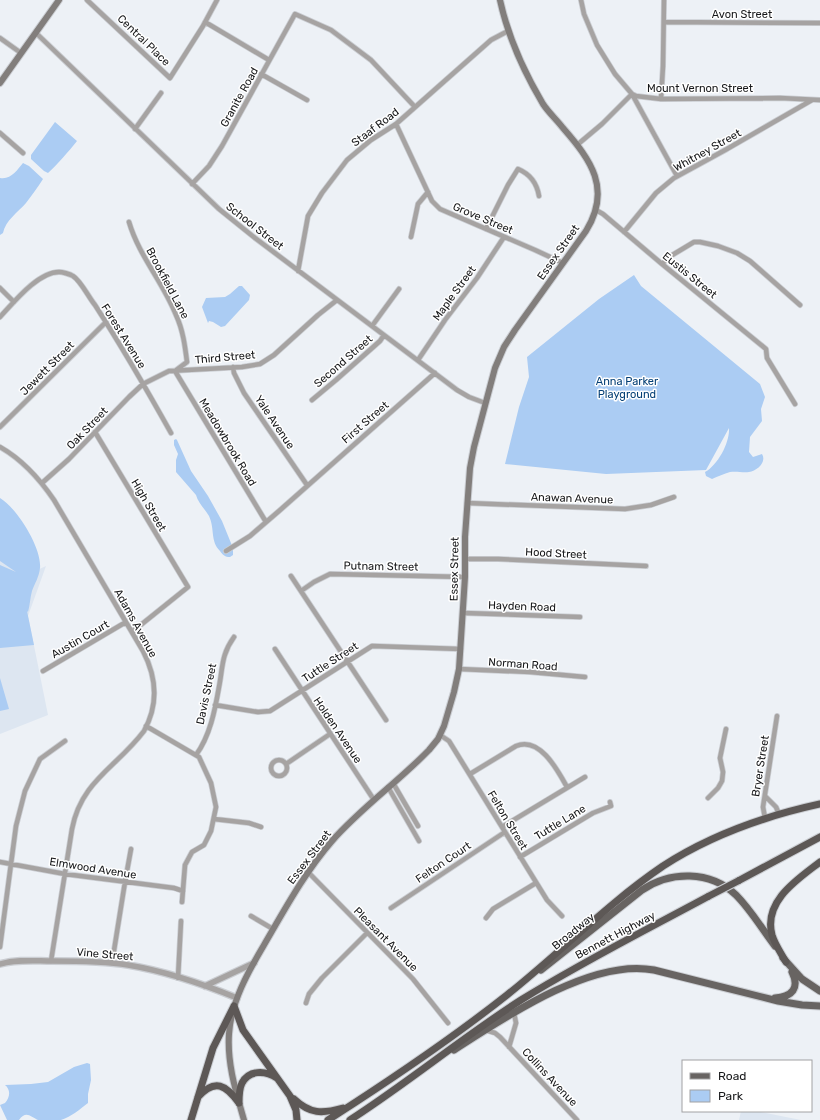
<svg xmlns="http://www.w3.org/2000/svg" width="820" height="1120" viewBox="0 0 820 1120" font-family="Rubik,sans-serif">
<style>
.built{fill:#dde6f1}
.green{fill:#abccf3}
.lines{fill:none;stroke-linecap:round;stroke-linejoin:round}
.minor-casing{stroke:#cbced3;stroke-width:6}
.tertiary-casing{stroke:#cbced3;stroke-width:8}
.secondary-casing{stroke:#cbced3;stroke-width:8}
.primary-casing{stroke:#cbced3;stroke-width:9}
.trunk-casing{stroke:#cbced3;stroke-width:9}
.minor{stroke:#a6a3a2;stroke-width:4.5}
.tertiary{stroke:#a6a3a2;stroke-width:5.5}
.secondary{stroke:#827e7c;stroke-width:6}
.primary{stroke:#686462;stroke-width:7}
.trunk{stroke:#5d5856;stroke-width:7}
.trunk-bridge-casing{stroke:#cbced3;stroke-width:9;stroke-linecap:butt}
.trunk-bridge{stroke:#5d5856;stroke-width:7}
.labels{text-anchor:middle;stroke-width:3;stroke-linejoin:round;paint-order:stroke}
.street-label{font-size:11px;fill:#161719;stroke:#fff}
.park-label{font-size:11px;fill:#043f75;stroke:#fff}
</style>
<rect width="100%" height="100%" fill="#edf1f6"/>
<path class="built" d="M0,555L35,571L46,566L28,616L48,715L0,734Z
M741,1111H755L801,1120H739Z"/>
<path class="green" d="M55,122L77,141C68,152 58,164 48,173L44,171L31,159V155Z
M23,163L29,166L43,179C38,187 32,195 26,203C18,212 5,221 3,233L0,235V178C11,180 17,170 23,163Z
M634,275L641,286L760,384L765,397L761,409L762,421L750,437L749,452L753,457L762,454C767,462 757,471 749,472C743,473 737,471 730,472C724,474 718,476 712,479L706,476L705,472C718,465 730,442 729,428L706,470L606,474L505,464L519,407L529,377L527,357L599,299Z
M239,286H242L250,295L249,300L225,326L221,327L213,322L209,321L208,323L202,307L206,298L225,297L230,294Z
M176,439L177,440L191,471L208,496L222,521L233,548V555L230,557C225,557 223,555 220,551C210,541 215,529 209,516C205,509 198,503 196,495L176,472V460L178,454L174,445V440Z
M0,498C17,508 42,548 40,568C39,577 35,583 32,591C30,598 30,605 28,612L27,611L34,645L0,648V565L16,572L0,561Z
M0,678L9,709L0,711Z
M87,1063L90,1064L91,1080L88,1094V1103C79,1110 72,1116 61,1120C58,1120 41,1120 38,1120C31,1117 26,1110 19,1120H7L0,1105L5,1103C10,1097 11,1090 5,1085L31,1084L48,1082L74,1067Z"/>
<g class="lines">
<defs>
<path id="minor" d="M87,0L170,78L203,26L217,0
M581,0L584,14L597,45L615,74L632,94L677,176
M205,22L269,60
M664,22L820,23
M36,33L219,209L255,238L457,390L469,397L485,403
M0,38L21,53
M261,74L307,100
M661,99L663,66L664,0
M396,124L432,201L440,209L535,250L563,263
M135,129L161,93
M0,133L23,153
M577,145L602,124L632,94L636,96L661,99L780,98L820,100
M192,184L209,166L222,146L295,14L331,30L371,60L415,107
M596,210L603,214L662,264L766,349L767,358L795,404
M129,222C139,256 163,282 176,315C183,330 185,346 187,362L175,371L266,522
M486,229L508,185L518,169C530,174 537,184 539,196
M624,232L656,193L674,178L727,149L812,100
M411,237L418,204L428,192
M662,264L669,257L694,242H700L718,246L737,253L750,261L800,305
M298,271L308,216L322,193L347,160L371,140L396,124L491,40L508,31
M0,288L14,302
M0,317C14,302 38,272 59,272C62,272 70,274 73,276C81,281 89,298 95,305C122,347 147,390 171,433
M372,326L399,289
M418,360L445,320L477,278L504,237
M233,367L234,373L244,393L307,485
M312,400L336,380L380,341L384,335
M0,427L106,322
M95,432L188,587L132,632
M0,447C23,460 39,478 54,500L143,651C157,678 159,704 144,731C117,767 81,781 72,829L51,961
M42,483L69,459L129,397L143,384L169,371L242,367L260,364L274,355L318,315L337,300
M467,503L625,509L651,505L674,497
M226,551L250,536L279,511L435,373
M465,559H498L646,566
M291,576L386,720
M301,591L314,582L330,574L465,577
M463,613L580,617
M275,649L374,800
M459,669L530,672L585,677
M43,671L126,622
M215,705L258,712L270,711L372,646L461,649
M146,726L199,757L211,783L216,807L211,831L204,845L192,852L185,865L182,902
M440,735L449,741L547,900L562,916
M196,755C210,736 215,710 219,687C223,667 221,655 234,637
M271 768a8 8 0 1 1 16 0a8 8 0 1 1-16 0Z
M286,764L330,734
M470,774L516,746C540,736 558,771 567,787
M393,783L418,826
M388,787L419,841
M765,796L776,807L779,814
M708,798L718,788L722,781L723,772L720,758L726,729
M765,818L763,807L777,716
M214,819L249,823L261,827
M502,827L585,777
M520,857L593,813L611,806L610,802
M0,862L65,874L174,888L183,891
M308,872L413,979L448,1023
M391,908L505,832
M251,916L273,929
M486,918L493,909L536,883
M0,947L16,826L25,791L40,759L65,741
M112,963L125,882L131,849
M178,978L181,921
M306,1003L309,994L322,978L367,933
M485,1030L495,1033L500,1037L577,1120
M509,1047L516,1023L514,1013"/>
<path id="tertiary" d="M0,964C17,959 35,961 52,961C77,961 103,961 128,965C164,971 203,984 237,998
M205,986L254,963"/>
<path id="secondary" d="M0,83L59,0
M244,1120C236,1092 227,1064 229,1034C231,1002 248,972 264,945C285,909 305,872 332,841C361,808 398,782 429,750L438,739L444,726L454,692L459,669L465,577V537L470,468L474,447L495,368L504,347L515,330L586,231C612,189 591,160 563,128C557,120 549,113 543,104C524,72 508,37 500,0"/>
<path id="primary" d="M783,958L802,979L820,991
M541,970L642,890C670,871 710,870 736,895C751,910 762,929 775,946
M775,998C792,997 800,988 792,972
M454,1050C505,1017 592,958 654,970L778,1001L802,1005L820,1006"/>
<path id="trunk" d="M738,881L820,837
M786,962C781,953 775,945 772,935C763,901 798,879 820,862
M234,1006L243,1030L290,1096L296,1110L297,1120
M198,1097C215,1078 226,1085 239,1103
M294,1099C310,1114 322,1114 343,1108
M239,1103C239,1096 239,1089 242,1083C249,1070 265,1070 277,1078
M191,1120L213,1048L234,1006
M328,1120C389,1081 450,1040 507,995C560,953 607,904 663,866C711,835 765,816 820,804
M350,1120C409,1082 463,1037 521,1000C582,962 646,930 709,896"/>
</defs>
<use href="#minor" class="minor-casing"/>
<use href="#tertiary" class="tertiary-casing"/>
<use href="#secondary" class="secondary-casing"/>
<use href="#primary" class="primary-casing"/>
<use href="#trunk" class="trunk-casing"/>
<use href="#minor" class="minor"/>
<use href="#tertiary" class="tertiary"/>
<use href="#secondary" class="secondary"/>
<use href="#primary" class="primary"/>
<use href="#trunk" class="trunk"/>
<defs>
<path id="trunk-bridge" d="M709,896L738,881"/>
</defs>
<use href="#trunk-bridge" class="trunk-bridge-casing"/>
<use href="#trunk-bridge" class="trunk-bridge"/>
</g>
<g class="labels">
<g class="street-label">
<text x="742" y="18">Avon Street</text>
<text transform="translate(144 40) rotate(44)" y="4">Central Place</text>
<text x="700" y="92">Mount Vernon Street</text>
<text transform="translate(239 97) rotate(-61)" y="4">Granite Road</text>
<text transform="translate(375 127) rotate(-37)" y="4">Staaf Road</text>
<text transform="translate(707 150) rotate(-29)" y="4">Whitney Street</text>
<text transform="translate(483 218) rotate(23)" y="4">Grove Street</text>
<text transform="translate(255 226) rotate(38)" y="4">School Street</text>
<text transform="translate(558 252) rotate(-55)" y="4">Essex Street</text>
<text transform="translate(690 275) rotate(39)" y="4">Eustis Street</text>
<text transform="translate(168 283) rotate(62)" y="4">Brookfield Lane</text>
<text transform="translate(454 293) rotate(-54)" y="4">Maple Street</text>
<text transform="translate(124 336) rotate(58)" y="4">Forest Avenue</text>
<text transform="translate(225 357) rotate(-5)" y="4">Third Street</text>
<text transform="translate(343 361) rotate(-41)" y="4">Second Street</text>
<text transform="translate(47 368) rotate(-45)" y="4">Jewett Street</text>
<text transform="translate(275 422) rotate(56)" y="4">Yale Avenue</text>
<text transform="translate(365 422) rotate(-41)" y="4">First Street</text>
<text transform="translate(87 428) rotate(-46)" y="4">Oak Street</text>
<text transform="translate(228 442) rotate(59)" y="4">Meadowbrook Road</text>
<text transform="translate(572 498) rotate(2)" y="4">Anawan Avenue</text>
<text transform="translate(149 505) rotate(60)" y="4">High Street</text>
<text transform="translate(556 553) rotate(3)" y="4">Hood Street</text>
<text transform="translate(381 566) rotate(1)" y="4">Putnam Street</text>
<text transform="translate(454 569) rotate(-89)" y="4">Essex Street</text>
<text transform="translate(522 606) rotate(2)" y="4">Hayden Road</text>
<text transform="translate(136 623) rotate(61)" y="4">Adams Avenue</text>
<text transform="translate(80 639) rotate(-30)" y="4">Austin Court</text>
<text transform="translate(330 662) rotate(-33)" y="4">Tuttle Street</text>
<text transform="translate(523 664) rotate(4)" y="4">Norman Road</text>
<text transform="translate(206 694) rotate(-78)" y="4">Davis Street</text>
<text transform="translate(338 730) rotate(56)" y="4">Holden Avenue</text>
<text transform="translate(760 766) rotate(-81)" y="4">Bryer Street</text>
<text transform="translate(508 820) rotate(59)" y="4">Felton Street</text>
<text transform="translate(560 822) rotate(-31)" y="4">Tuttle Lane</text>
<text transform="translate(309 857) rotate(-53)" y="4">Essex Street</text>
<text transform="translate(443 862) rotate(-34)" y="4">Felton Court</text>
<text transform="translate(93 868) rotate(9)" y="4">Elmwood Avenue</text>
<text transform="translate(573 931) rotate(-39)" y="4">Broadway</text>
<text transform="translate(615 935) rotate(-28)" y="4">Bennett Highway</text>
<text transform="translate(386 939) rotate(45)" y="4">Pleasant Avenue</text>
<text transform="translate(105 954) rotate(5)" y="4">Vine Street</text>
<text transform="translate(550 1077) rotate(47)" y="4">Collins Avenue</text>
</g>
<g class="park-label">
<text x="627" y="385">Anna Parker<tspan x="627" dy="13">Playground</tspan></text>
</g>
</g>
<rect x="682" y="1060" width="130" height="52" fill="#ffffff" stroke="#a2a2a3"/>
<rect x="690" y="1073" width="20" height="6" fill="#686462" stroke="#a2a2a3"/>
<text x="718" y="1080" font-size="12" fill="#161719">Road</text>
<rect x="690" y="1090" width="20" height="12" fill="#abccf3" stroke="#a2a2a3"/>
<text x="718" y="1100" font-size="12" fill="#161719">Park</text>
</svg>
